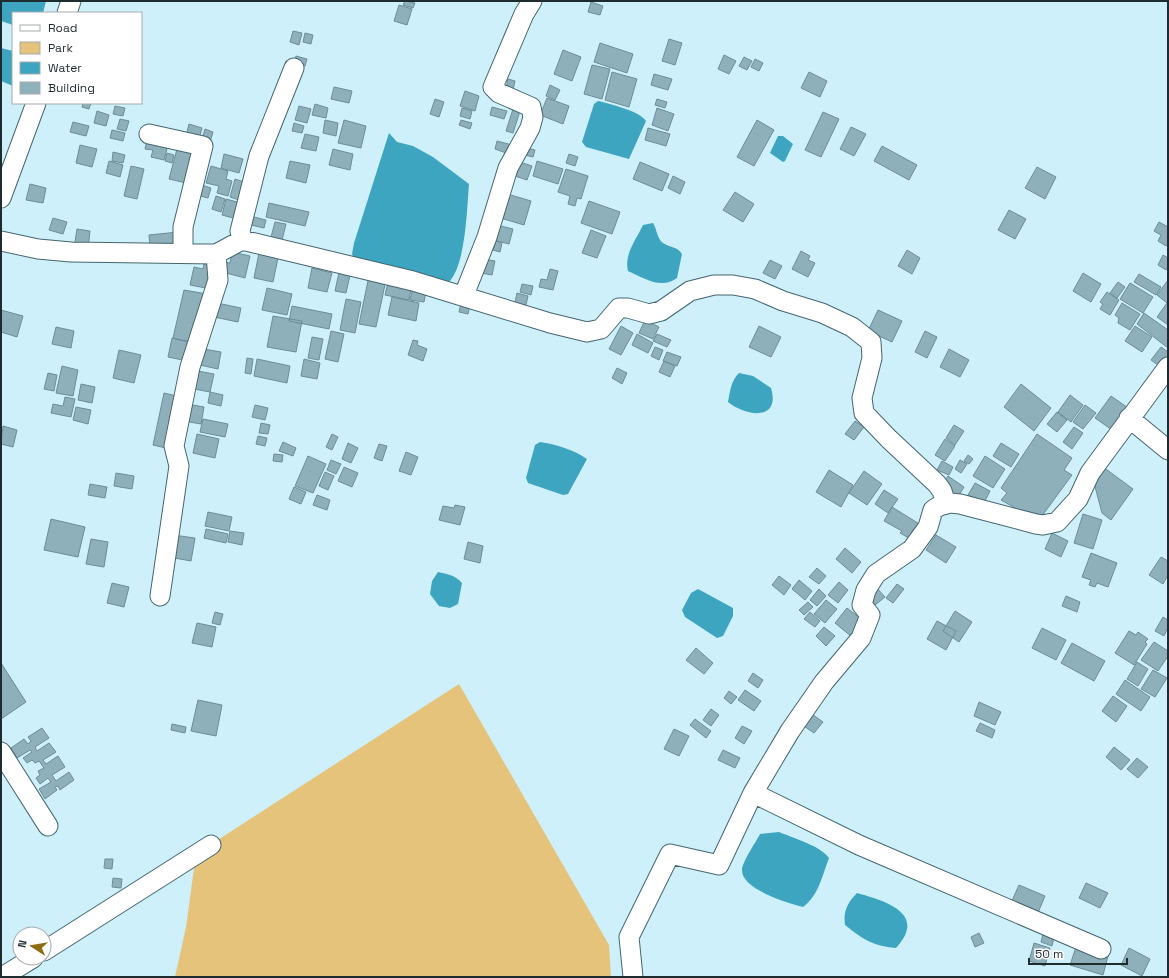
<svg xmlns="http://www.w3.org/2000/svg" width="1169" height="978" viewBox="0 0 1169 978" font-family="'Space Grotesk',sans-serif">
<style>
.green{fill:#e5c37b}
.water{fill:#3da5c0}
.building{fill:#8eb0bb;stroke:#6b8d97}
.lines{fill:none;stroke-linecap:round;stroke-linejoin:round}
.minor-casing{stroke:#45656e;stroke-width:21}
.minor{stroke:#fff;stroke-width:19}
</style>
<rect width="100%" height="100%" fill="#cdf0fb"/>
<path class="green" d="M459,684L609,945L611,977H175L186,927L196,854Z"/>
<path class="water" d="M1,1H46L43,13H13V25L1,21Z
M1,48L13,51V86L1,81Z
M598,101C610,104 640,111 646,121L629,159L586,147L582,142L594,104Z
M389,133L397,142L413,146L433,157L469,184C467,208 466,264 449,282L354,259L352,254L354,243Z
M778,136H783L793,144L785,161L783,162L770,153Z
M653,223C657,229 657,239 663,243C670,248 677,246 682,254L677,278C661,290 644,278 628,271C624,254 636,240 643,225Z
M739,373L753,376L771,388C781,422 745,416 728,402C730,391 731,381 739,373Z
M540,442C556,444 574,450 587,459L568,494L563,495L528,483L526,478L535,445Z
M438,572C447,574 455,575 462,583L458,604L450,608L439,606L430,594L432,581Z
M698,589L733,608V616L723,636L717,638L685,617L682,610L691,593Z
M779,832C793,838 821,846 829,858C822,876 819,895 803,907C787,903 741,889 742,870C742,862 756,842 760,834Z
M857,893C885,901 928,913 896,948C872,946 863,939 845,925C843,911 848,902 857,893Z"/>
<path class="building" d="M405,1L415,3L413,8L403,5Z
M591,2L603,6L600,15L588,12Z
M399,5L412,9L407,25L394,21Z
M293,31L302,33L299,45L290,42Z
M305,33L313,35L311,44L303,42Z
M669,39L682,43L675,65L662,61Z
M600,43L633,54L627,73L594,62Z
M563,50L581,57L572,81L554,74Z
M724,55L736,61L729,74L718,69Z
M296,56L307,59L305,66L294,63Z
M744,57L752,61L747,70L739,66Z
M755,59L763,63L759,71L751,67Z
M592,65L610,69L602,99L584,94Z
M612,72L637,79L629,107L605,100Z
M809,72L827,81L820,97L801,88Z
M654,74L672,79L668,90L651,85Z
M508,79L515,81L513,90L506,88Z
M550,85L560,90L555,100L546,96Z
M334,87L352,91L349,103L331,99Z
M465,91L479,96L475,111L460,106Z
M547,98L569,106L563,124L540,115Z
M435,99L444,102L439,117L430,114Z
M657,99L667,102L665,108L655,105Z
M83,103H91L89,109L82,107Z
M315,104L328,108L326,118L312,115Z
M115,106L125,108L123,116L113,114Z
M299,106L311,109L307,123L295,120Z
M492,107L507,111L504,119L490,115Z
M462,108L472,111L470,119L460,116Z
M657,108L674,114L668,131L652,125Z
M513,109L520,111L513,133L506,131Z
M97,111L109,115L106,126L94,123Z
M823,112L839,119L821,157L805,150Z
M120,119L129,121L126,131L117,129Z
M325,120L338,123L336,136L323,133Z
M344,120L366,126L361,148L338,143Z
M461,120L472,123L470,129L459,125Z
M757,120L774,130L754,166L737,157Z
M73,122L89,126L86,136L70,132Z
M294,123L304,126L302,133L292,131Z
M189,124L202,128L199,139L186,136Z
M851,127L866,134L854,156L840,149Z
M648,128L670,134L666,146L645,140Z
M205,129L213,132L210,142L202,139Z
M112,130L125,133L123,141L110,138Z
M305,134L319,137L316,151L301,148Z
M147,140L168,145L164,160L151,157L153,150L145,149Z
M497,141L512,145L509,154L495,149Z
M80,145L97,149L92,167L76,163Z
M882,146L917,165L909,180L874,161Z
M527,148L535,150L533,157L525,155Z
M177,149L193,153L186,183L169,179Z
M333,149L353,154L350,170L329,165Z
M113,152L125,155L123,163L112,161Z
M167,153L174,155L172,163L165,161Z
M224,154L243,159L239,173L221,168Z
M569,154L578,157L575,166L566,163Z
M109,161L123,165L120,177L106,173Z
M290,161L310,165L306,183L286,178Z
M517,161L532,166L527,180L512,175Z
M537,161L563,169L558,184L533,176Z
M640,162L669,174L662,191L633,179Z
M131,166L144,169L137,199L124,196Z
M211,166L228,171L226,179L232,181L228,196L217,193L219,186L206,183Z
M1037,167L1056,177L1045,199L1025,188Z
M566,169L588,176L581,199L577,198L575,206L568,204L570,196L558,192Z
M673,176L685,182L680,194L668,188Z
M235,179L247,183L242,201L230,197Z
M196,183L211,188L208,198L192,194Z
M30,184L46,188L43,203L26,200Z
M735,192L754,204L743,222L723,210Z
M504,193L531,201L524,225L497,217Z
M216,196L225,199L221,212L212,209Z
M226,199L241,203L237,219L222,215Z
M589,201L620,212L612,234L581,223Z
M269,203L309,212L305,226L266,217Z
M1009,210L1026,219L1015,239L998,230Z
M254,217L266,220L264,228L251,225Z
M53,218L67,222L63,234L49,230Z
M275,222L286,224L281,244L270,241Z
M1159,222L1168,227V243L1166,246L1158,241L1161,235L1154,231Z
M493,224L513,229L509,244L490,239Z
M77,229L90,231L88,250L74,248Z
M591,230L606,236L597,258L582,253Z
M178,232L179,248L150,250L149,235Z
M496,241L502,243L500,252L493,250Z
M260,248L279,253L273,282L254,278Z
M907,250L920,258L912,274L898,266Z
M801,251L810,256L808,260L815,263L808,277L792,269Z
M232,252L250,256L245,278L222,272L224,262L230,263Z
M1163,255L1168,258V266L1166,270L1158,265Z
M484,259L495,261L492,275L481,273Z
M770,260L782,266L775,279L763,273Z
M204,264L216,266L211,289L190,285L194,267L203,269Z
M312,268L332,273L327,292L308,288Z
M340,268L351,271L346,293L335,291Z
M550,269L558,271L553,290L539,287L541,279L547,280Z
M1083,273L1101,284L1091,302L1073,291Z
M1139,274L1161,287L1156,295L1134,282Z
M369,276L386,280L376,327L359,324Z
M389,278L412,283L409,300L385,295Z
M1168,280V325L1157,317L1167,303L1157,295Z
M1118,282L1125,287L1117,298L1110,293Z
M414,283L427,286L424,302L410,300Z
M1130,283L1153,297L1143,313L1120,299Z
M522,284L533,286L531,295L520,292Z
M267,288L292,294L287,315L262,310Z
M184,290L207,294L196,343L173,338Z
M1107,292L1119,300L1110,315L1100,309L1103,304L1100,302Z
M517,293L528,296L525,309L514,307Z
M392,297L419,303L416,321L388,315Z
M346,299L361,302L355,333L340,330Z
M462,299L471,301L468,314L459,312Z
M217,303L241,308L238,322L214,317Z
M1122,303L1140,314L1130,330L1118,323L1119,318L1115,315Z
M292,306L332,314L329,329L289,321Z
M1,310L23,316L17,337L1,332Z
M878,310L902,321L892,342L868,331Z
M1144,313L1168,330V348L1137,324Z
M273,316L302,321L296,352L267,347Z
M645,320L659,327L653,339L639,333Z
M621,326L633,333L621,355L609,349Z
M759,326L781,337L771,357L749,347Z
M1135,326L1152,337L1142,352L1125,341Z
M56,327L74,331L71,348L52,344Z
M331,331L344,334L338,362L325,359Z
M925,331L937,337L927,358L915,352Z
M637,334L653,343L648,353L632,345Z
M657,334L671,340L667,347L653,341Z
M312,337L323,339L319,360L308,358Z
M172,338L192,343L188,361L168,357Z
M413,340L418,341L417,345L427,349L423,361L408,355Z
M655,347L663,350L659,360L651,356Z
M1161,347L1168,352V360L1162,368L1151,360Z
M198,348L221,352L218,369L195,364Z
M949,349L969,360L960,377L940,367Z
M119,350L141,355L134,383L113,378Z
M667,352L681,357L677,366L663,361Z
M247,358L253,359L251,374L245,373Z
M257,359L290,366L287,383L254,376Z
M304,359L320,363L317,379L301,376Z
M664,361L675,366L670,377L659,372Z
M62,366L78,370L73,396L56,393Z
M617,368L627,373L622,384L612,378Z
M192,370L214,374L210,392L189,388Z
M48,373L57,375L54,391L44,389Z
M81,384L95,387L92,403L78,400Z
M1021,384L1051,408L1034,431L1004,407Z
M210,392L223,395L221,406L208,403Z
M164,393L181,397L170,449L153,445Z
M1070,395L1083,405L1071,422L1058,412Z
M1111,396L1131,410L1115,432L1095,418Z
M65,397L75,399L71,417L51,413L53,404L63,406Z
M187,404L204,407L201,424L184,421Z
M255,405L268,408L265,420L252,417Z
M1085,405L1096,413L1083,429L1073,422Z
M76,407L91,410L88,424L73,420Z
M1057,412L1067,420L1057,432L1047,424Z
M203,419L228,424L225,437L200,432Z
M855,421L864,427L854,440L845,434Z
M261,423L270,425L268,434L259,433Z
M954,425L964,431L955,445L946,438Z
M3,426L17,430L13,447L1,444Z
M1074,427L1083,433L1072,449L1063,442Z
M197,434L219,439L215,458L193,453Z
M332,434L338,437L332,450L326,447Z
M1037,434L1072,458L1064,470L1072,475L1042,516L1028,515L1001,500L1007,493L1001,488Z
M258,436L267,438L265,446L256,444Z
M945,439L955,446L945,461L935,455Z
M283,442L296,448L293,456L279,451Z
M348,443L358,448L351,463L342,459Z
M1001,443L1019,454L1011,467L993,456Z
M379,444L387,446L382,461L374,458Z
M406,452L418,457L411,475L399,471Z
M274,454L283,455L282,462L273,461Z
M968,455L973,459L969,464L964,461Z
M308,456L326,464L313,493L295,486Z
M985,456L1005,469L993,488L973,476Z
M331,460L341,464L336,474L327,470Z
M960,460L967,464L961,473L955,469Z
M942,461L953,467L949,475L937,470Z
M1099,464L1133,489L1111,520L1102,513L1092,475Z
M344,467L358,473L352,487L338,481Z
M829,470L853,485L841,507L816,492Z
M864,471L882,484L867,505L849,493Z
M325,472L334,476L328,490L319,486Z
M116,473L134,476L132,489L114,486Z
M948,476L964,487L958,497L941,485Z
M975,483L990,491L984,503L968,495Z
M90,484L107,487L105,498L88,495Z
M294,487L306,492L301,504L289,499Z
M884,490L898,499L888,513L875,504Z
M317,495L330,500L327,510L313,505Z
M455,505L465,507L460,525L439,520L443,506L454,508Z
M892,507L921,525L912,540L900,533L902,531L884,521Z
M208,512L232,517L229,531L205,526Z
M1083,514L1102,520L1093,549L1074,543Z
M51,519L85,527L78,557L44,550Z
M206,529L228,534L226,543L204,538Z
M230,531L244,533L242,545L228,542Z
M1052,533L1068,541L1061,557L1045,549Z
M173,535L195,538L191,561L169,557Z
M936,535L956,547L946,563L926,550Z
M91,539L108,542L104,567L86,564Z
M468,542L483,546L480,563L464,559Z
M845,548L861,562L852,573L836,559Z
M1091,553L1117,563L1108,587L1097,583L1095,587L1089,585L1091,580L1082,577Z
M1161,557L1168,561V575L1163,584L1149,575Z
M817,568L826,576L819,584L809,577Z
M779,576L791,585L784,595L772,585Z
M799,580L812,591L805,600L792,589Z
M839,582L848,590L838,603L828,595Z
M112,583L129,587L124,607L107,603Z
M897,584L904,589L893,603L886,598Z
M875,586L885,597L875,605L866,594Z
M819,589L826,596L817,606L810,600Z
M1066,596L1080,602L1077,612L1062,606Z
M826,600L837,609L825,623L814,614Z
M808,602L813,607L804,615L799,610Z
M847,608L865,622L852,637L835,623Z
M955,611L972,622L959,642L943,631Z
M215,612L223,614L220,625L212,623Z
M810,612L820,621L815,627L804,619Z
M1163,617L1168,620V627L1164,636L1155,631Z
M937,621L956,631L946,650L927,639Z
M197,623L216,627L212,647L192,643Z
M824,627L835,636L826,646L816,636Z
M1042,628L1066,640L1056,660L1032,648Z
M1129,631L1136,635L1138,632L1148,639L1145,642L1147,644L1134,665L1115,653Z
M1154,642L1168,651V656L1158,671L1141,660Z
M1072,643L1105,661L1094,681L1061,663Z
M696,648L713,663L704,674L686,660Z
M1137,662L1148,669L1138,686L1127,679Z
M1,663L26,702L1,719Z
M1153,670L1167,678L1155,697L1141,689Z
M753,673L763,680L758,688L748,681Z
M1125,680L1150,697L1141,711L1116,694Z
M745,690L761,701L754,711L738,700Z
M729,691L737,697L731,704L724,698Z
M1113,696L1127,706L1116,722L1102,711Z
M198,700L222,705L216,736L191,731Z
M979,702L1001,712L995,725L974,716Z
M711,709L719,715L711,726L703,720Z
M809,712L823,722L814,733L801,724Z
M695,719L711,731L706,738L690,725Z
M980,723L995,730L992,738L976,731Z
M172,724L186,727L185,733L171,730Z
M742,726L752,731L744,744L735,738Z
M42,728L49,738L35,747L37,751L49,743L56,752L43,760L46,764L58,756L65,767L52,775L56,781L69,772L74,780L60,790L58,786L55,787L57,790L45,799L39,789L51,782L48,778L40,784L36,778L40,775L38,771L44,768L39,761L35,763L32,760L27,763L23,758L32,752L30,750L17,758L11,748L24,739L28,744L31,741L28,737Z
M674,729L689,736L679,756L664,749Z
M1114,747L1130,760L1121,770L1106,757Z
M723,750L740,758L735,768L718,760Z
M1137,758L1148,767L1138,778L1127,769Z
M105,859H113L112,869L104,868Z
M113,878L122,879L121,888L112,887Z
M1086,883L1108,893L1100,908L1079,898Z
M1019,885L1045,896L1037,915L1011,903Z
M1044,930L1055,933L1052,946L1041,942Z
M979,933L984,943L975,947L971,937Z
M1034,943L1050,948L1045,966L1029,961Z
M1076,947L1108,956L1103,975L1070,965Z
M1129,948L1150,959L1142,976L1121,965Z"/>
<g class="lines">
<defs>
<path id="minor" d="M67,13L71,1
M149,134L203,146L183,227V253
M1,198L36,103
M242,240L240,231L259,156L294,68
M1,241L38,249L71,252L216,254L218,280L190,367L174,446L179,466L160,596
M216,254L242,240L413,281L550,323L587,332L601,329L619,308H628L649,314L661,311L690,291L714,285H733L755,289L783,301L822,313L852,327L871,342L872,358L862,398L864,413L889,439L937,484L942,491L946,504
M464,295L487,237L508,168L530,128L533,117L531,107L499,93L493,87L524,14L532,1
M1129,418L1168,450
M1,752L48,826
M753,793L790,731L824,682L861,638L870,615L862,605L866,590L876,574L912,549L928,527L933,510L939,506L950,503L960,504L1036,524L1043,525L1057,522L1078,499L1090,473L1168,367
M44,951L211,845
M2,977L33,958
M633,977L629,937L670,854L719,865L753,793L859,845L1101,949"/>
</defs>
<use href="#minor" class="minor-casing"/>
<use href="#minor" class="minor"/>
</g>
<rect width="1169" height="978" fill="none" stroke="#1e2b2f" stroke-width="4"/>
<rect x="12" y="12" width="130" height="92" fill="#ffffff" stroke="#a5aaac"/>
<rect x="20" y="25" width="20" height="6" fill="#ffffff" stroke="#a5aaac"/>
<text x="48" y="32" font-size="12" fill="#1e2b2f">Road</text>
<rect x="20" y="42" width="20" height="12" fill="#e5c37b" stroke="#a5aaac"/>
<text x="48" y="52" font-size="12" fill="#1e2b2f">Park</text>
<rect x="20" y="62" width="20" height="12" fill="#3da5c0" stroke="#a5aaac"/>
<text x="48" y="72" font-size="12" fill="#1e2b2f">Water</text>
<rect x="20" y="82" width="20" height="12" fill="#8eb0bb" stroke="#a5aaac"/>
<text x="48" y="92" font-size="12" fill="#1e2b2f">Building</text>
<g transform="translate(32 946) rotate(282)"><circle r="19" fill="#ffffff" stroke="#a5aaac"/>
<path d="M0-3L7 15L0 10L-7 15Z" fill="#8f6c10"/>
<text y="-6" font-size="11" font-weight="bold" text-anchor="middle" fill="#1e2b2f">N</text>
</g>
<path d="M1029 958v6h98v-6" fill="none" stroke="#1e2b2f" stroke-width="2"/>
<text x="1035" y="958" font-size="12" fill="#1e2b2f" stroke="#ffffff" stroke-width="3" paint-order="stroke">50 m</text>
</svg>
